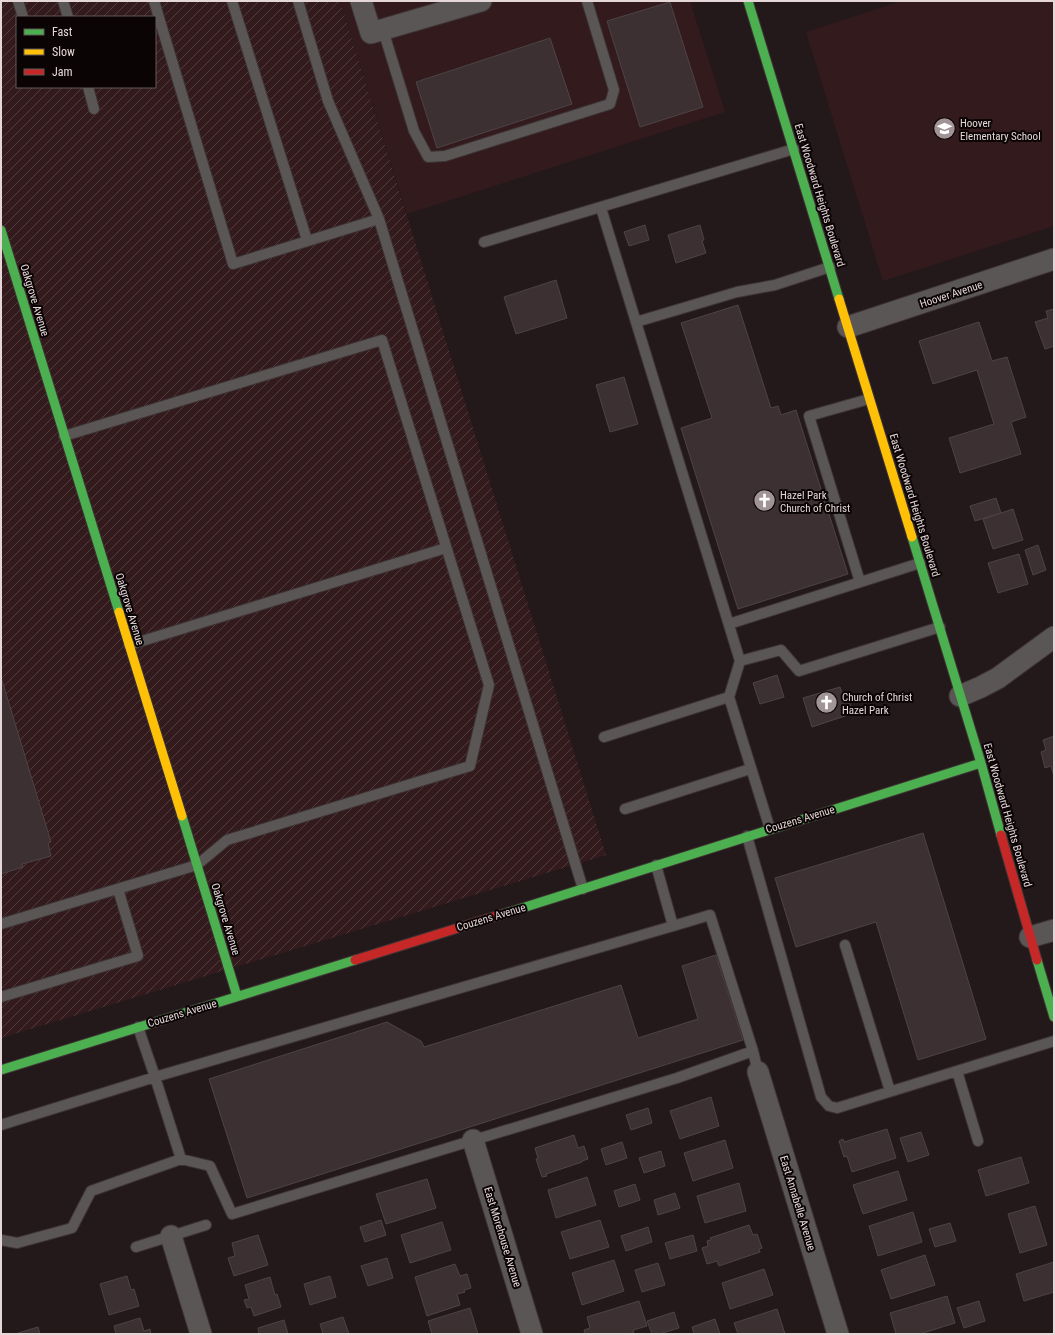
<svg xmlns="http://www.w3.org/2000/svg" width="1055" height="1335" viewBox="0 0 1055 1335" font-family="'Roboto Condensed',sans-serif">
<style>
.built{fill:#321a1d}
.industrial{fill:url(#industrial-furrows);fill-rule:evenodd}
.building{fill:#3c3033;stroke:#4d4345}
.lines{fill:none;stroke-linecap:round;stroke-linejoin:round}
.lane-casing{stroke:#3e3435;stroke-width:12}
.street-casing{stroke:#3e3435;stroke-width:23}
.fast-casing{stroke:#3e3435;stroke-width:11}
.slow-casing{stroke:#3e3435;stroke-width:11}
.jam-casing{stroke:#3e3435;stroke-width:11}
.lane{stroke:#5b5656;stroke-width:10}
.street{stroke:#5b5656;stroke-width:21}
.fast{stroke:#4caf50;stroke-width:9}
.slow{stroke:#ffc107;stroke-width:9}
.jam{stroke:#c62828;stroke-width:9}
.labels{text-anchor:middle;stroke-width:4;stroke-linejoin:round;paint-order:stroke}
.poi-label{font-size:11px;fill:#e5d7d8;stroke:#0b0405;text-anchor:start}
.street-label{font-size:11px;fill:#e5d7d8;stroke:#0b0405}
</style>
<defs>
<pattern id="industrial-furrows" width="10" height="10" patternUnits="userSpaceOnUse"><rect width="10" height="10" fill="#321a1d"/><path d="M-1 1l2-2M0 10L10 0M9 11l2-2" fill="none" stroke="#503b3d"/></pattern>
</defs>
<rect width="100%" height="100%" fill="#24191a"/>
<path class="built" d="M340,1H690L725,112L407,214Z
M902,1H1054V226L883,281L806,32Z"/>
<path class="industrial" d="M1,1H340L606,855L1,1038ZM17,17H155V87H17Z"/>
<path class="building" d="M670,2L703,107L640,127L607,21Z
M550,38L572,104L437,148L416,82Z
M645,225L649,240L629,246L624,232Z
M700,225L704,240L702,241L706,253L676,263L668,235Z
M556,280L567,318L516,334L504,297Z
M738,305L771,408L778,406L781,415L796,410L848,574L738,609L681,428L712,418L681,323Z
M1054,309V346L1045,349L1035,322L1048,318L1046,311Z
M979,322L992,361L1007,357L1026,417L1011,422L1021,454L960,473L949,438L994,424L977,370L933,384L919,341Z
M624,377L638,424L610,432L596,385Z
M996,498L1001,513L975,521L970,506Z
M1013,509L1023,540L993,549L983,519Z
M1038,545L1046,570L1033,575L1025,550Z
M1019,554L1028,584L998,593L988,563Z
M777,675L784,697L760,704L753,683Z
M1,677L51,842L48,843L51,856L22,864L23,867L1,874Z
M840,687L843,696L847,695L851,707L846,709L848,715L812,727L803,698Z
M1054,736V776L1051,766L1045,768L1041,752L1046,750L1043,740Z
M923,833L986,1039L918,1060L876,922L796,947L775,878Z
M716,955L743,1040L247,1198L209,1079L387,1022L421,1041L424,1047L621,985L638,1038L698,1019L682,966Z
M711,1097L719,1126L680,1139L670,1111Z
M648,1108L652,1123L631,1130L626,1115Z
M887,1129L896,1158L852,1172L847,1156L844,1157L839,1141L843,1139L844,1142Z
M921,1132L929,1155L908,1162L900,1138Z
M574,1135L578,1148L584,1146L588,1159L582,1161V1162L546,1174L547,1176L542,1177L536,1159L538,1158L535,1148Z
M725,1140L733,1168L693,1181L684,1153Z
M622,1142L627,1158L606,1165L601,1149Z
M661,1151L665,1166L644,1173L639,1158Z
M1021,1157L1029,1183L986,1196L978,1170Z
M898,1171L907,1200L863,1214L853,1185Z
M587,1177L596,1205L556,1218L548,1190Z
M427,1179L436,1208L386,1224L376,1194Z
M739,1183L746,1211L705,1223L697,1196Z
M635,1184L640,1200L619,1207L614,1191Z
M675,1193L680,1208L658,1215L654,1200Z
M1035,1206L1047,1245L1020,1253L1008,1214Z
M913,1212L922,1242L878,1256L869,1226Z
M381,1220L386,1235L365,1242L360,1227Z
M600,1220L609,1247L570,1259L561,1232Z
M442,1222L451,1250L410,1263L401,1235Z
M950,1223L956,1241L935,1247L929,1229Z
M749,1225L753,1235L757,1234L762,1248L759,1249L760,1252L719,1266L717,1261L707,1264L702,1248L708,1246L707,1241L711,1240L710,1238Z
M648,1227L652,1242L626,1251L621,1236Z
M258,1235L268,1265L234,1276L228,1258L235,1256L232,1243Z
M693,1235L697,1251L670,1259L665,1243Z
M925,1255L935,1285L891,1299L881,1270Z
M387,1258L393,1278L368,1286L361,1266Z
M614,1260L624,1291L582,1305L572,1273Z
M1054,1262V1292L1024,1301L1016,1274Z
M658,1263L665,1285L642,1292L635,1270Z
M455,1264L460,1276L467,1274L471,1288L464,1290L465,1292L457,1294L460,1305L427,1316L415,1277Z
M764,1269L773,1295L730,1309L722,1283Z
M127,1276L131,1290L134,1289L139,1306L109,1315L100,1284Z
M330,1276L336,1297L310,1305L304,1284Z
M270,1277L275,1295L277,1294L281,1307L254,1316L251,1307L247,1308L244,1300L249,1299L245,1285Z
M947,1296L955,1323L920,1334H896L890,1313Z
M639,1301L647,1326L633,1330L634,1332L629,1334H585L584,1330L590,1328L587,1317Z
M979,1301L985,1321L964,1328L957,1308Z
M470,1308L478,1334H432L428,1321Z
M777,1309L785,1334H738L734,1323Z
M674,1312L679,1328L659,1334H652L647,1321Z
M343,1317L349,1334H323L320,1324Z
M140,1318L144,1331L150,1329L151,1334H116L114,1326Z
M715,1319L720,1334H694L692,1327Z
M284,1320L288,1334H259L258,1328Z
M38,1327L40,1334H15Z"/>
<g class="lines">
<defs>
<path id="lane" d="M18,1L23,17
M63,1L68,17
M154,1L233,264L379,219
M232,1L307,240
M298,1L328,101L379,219L583,889
M383,30L414,131L428,157L445,156L610,104L614,90L587,1
M88,87L94,109
M601,208L740,661L729,697L770,829
M484,242L794,149
M636,322L737,292L775,285L830,267
M860,582L809,416L869,399
M729,624L920,563
M129,645L446,548
M740,661L781,650L799,671L940,627
M604,737L729,697
M625,809L750,769
M747,836L821,1097L829,1106L837,1108L1054,1041
M656,865L673,926L155,1077L181,1159L210,1166L232,1214L677,1078L753,1051
M1,924L197,865L227,840L470,766L489,685L382,340L64,436
M673,926L710,915L753,1051L758,1072
M845,945L890,1091
M1,997L138,956L118,889
M957,1071L978,1141
M1,1125L155,1077L138,1027
M1,1240L17,1243L72,1228L91,1191L181,1159
M136,1247L206,1225"/>
<path id="street" d="M361,1L371,33L481,1
M848,327L1054,259
M960,696L981,687L998,678L1054,637
M1030,937L1054,930
M758,1072L838,1334
M473,1140L532,1334
M171,1236L201,1334"/>
<path id="fast" d="M748,1L839,299
M1,230L119,612
M912,537L981,763L1001,835
M182,816L237,996
M503,914L981,763
M1037,960L1054,1017
M1,1070L355,960"/>
<path id="slow" d="M839,299L912,537
M119,612L182,816"/>
<path id="jam" d="M1001,835L1037,960
M355,960L503,914"/>
</defs>
<use href="#lane" class="lane-casing"/>
<use href="#street" class="street-casing"/>
<use href="#fast" class="fast-casing"/>
<use href="#slow" class="slow-casing"/>
<use href="#jam" class="jam-casing"/>
<use href="#lane" class="lane"/>
<use href="#street" class="street"/>
<use href="#fast" class="fast"/>
<use href="#slow" class="slow"/>
<use href="#jam" class="jam"/>
</g>
<defs>
<symbol id="school-disc" viewBox="-11 -11 22 22"><circle r="9.5" fill="#a19496" stroke="#0b0405"/><path d="M0-5L7-2L0 1L-7-2ZM-4 1L0 2.5L4 1V4Q0 6-4 4Z" fill="#fff"/></symbol>
<symbol id="church-disc" viewBox="-11 -11 22 22"><circle r="9.5" fill="#a19496" stroke="#0b0405"/><path d="M-1.2-6h2.4v3.5h3.3v2.4h-3.3V6h-2.4V-.1h-3.3v-2.4h3.3Z" fill="#fff"/></symbol>
</defs>
<g fill-rule="evenodd">
<use href="#school-disc" x="932" y="116" width="25" height="25"/>
<use href="#church-disc" x="752" y="488" width="25" height="25"/>
<use href="#church-disc" x="814" y="690" width="25" height="25"/>
</g>
<g class="labels">
<g class="poi-label">
<text x="960" y="127">Hoover<tspan x="960" dy="13">Elementary School</tspan></text>
<text x="780" y="499">Hazel Park<tspan x="780" dy="13">Church of Christ</tspan></text>
<text x="842" y="701">Church of Christ<tspan x="842" dy="13">Hazel Park</tspan></text>
</g>
<g class="street-label">
<text transform="translate(820 195) rotate(73)" y="4">East Woodward Heights Boulevard</text>
<text transform="translate(951 294) rotate(-18)" y="4">Hoover Avenue</text>
<text transform="translate(35 300) rotate(73)" y="4">Oakgrove Avenue</text>
<text transform="translate(915 505) rotate(73)" y="4">East Woodward Heights Boulevard</text>
<text transform="translate(130 609) rotate(73)" y="4">Oakgrove Avenue</text>
<text transform="translate(1008 815) rotate(74)" y="4">East Woodward Heights Boulevard</text>
<text transform="translate(800 819) rotate(-17)" y="4">Couzens Avenue</text>
<text transform="translate(491 917) rotate(-17)" y="4">Couzens Avenue</text>
<text transform="translate(226 919) rotate(73)" y="4">Oakgrove Avenue</text>
<text transform="translate(182 1013) rotate(-17)" y="4">Couzens Avenue</text>
<text transform="translate(798 1203) rotate(73)" y="4">East Annabelle Avenue</text>
<text transform="translate(503 1237) rotate(73)" y="4">East Morehouse Avenue</text>
</g>
</g>
<rect width="1055" height="1335" fill="none" stroke="#e5d7d8" stroke-width="4"/>
<rect x="16" y="16" width="140" height="72" fill="#0b0405" stroke="#625859"/>
<rect x="24" y="29" width="20" height="6" fill="#4caf50" stroke="#625859"/>
<text x="52" y="36" font-size="12" fill="#e5d7d8">Fast</text>
<rect x="24" y="49" width="20" height="6" fill="#ffc107" stroke="#625859"/>
<text x="52" y="56" font-size="12" fill="#e5d7d8">Slow</text>
<rect x="24" y="69" width="20" height="6" fill="#c62828" stroke="#625859"/>
<text x="52" y="76" font-size="12" fill="#e5d7d8">Jam</text>
</svg>
